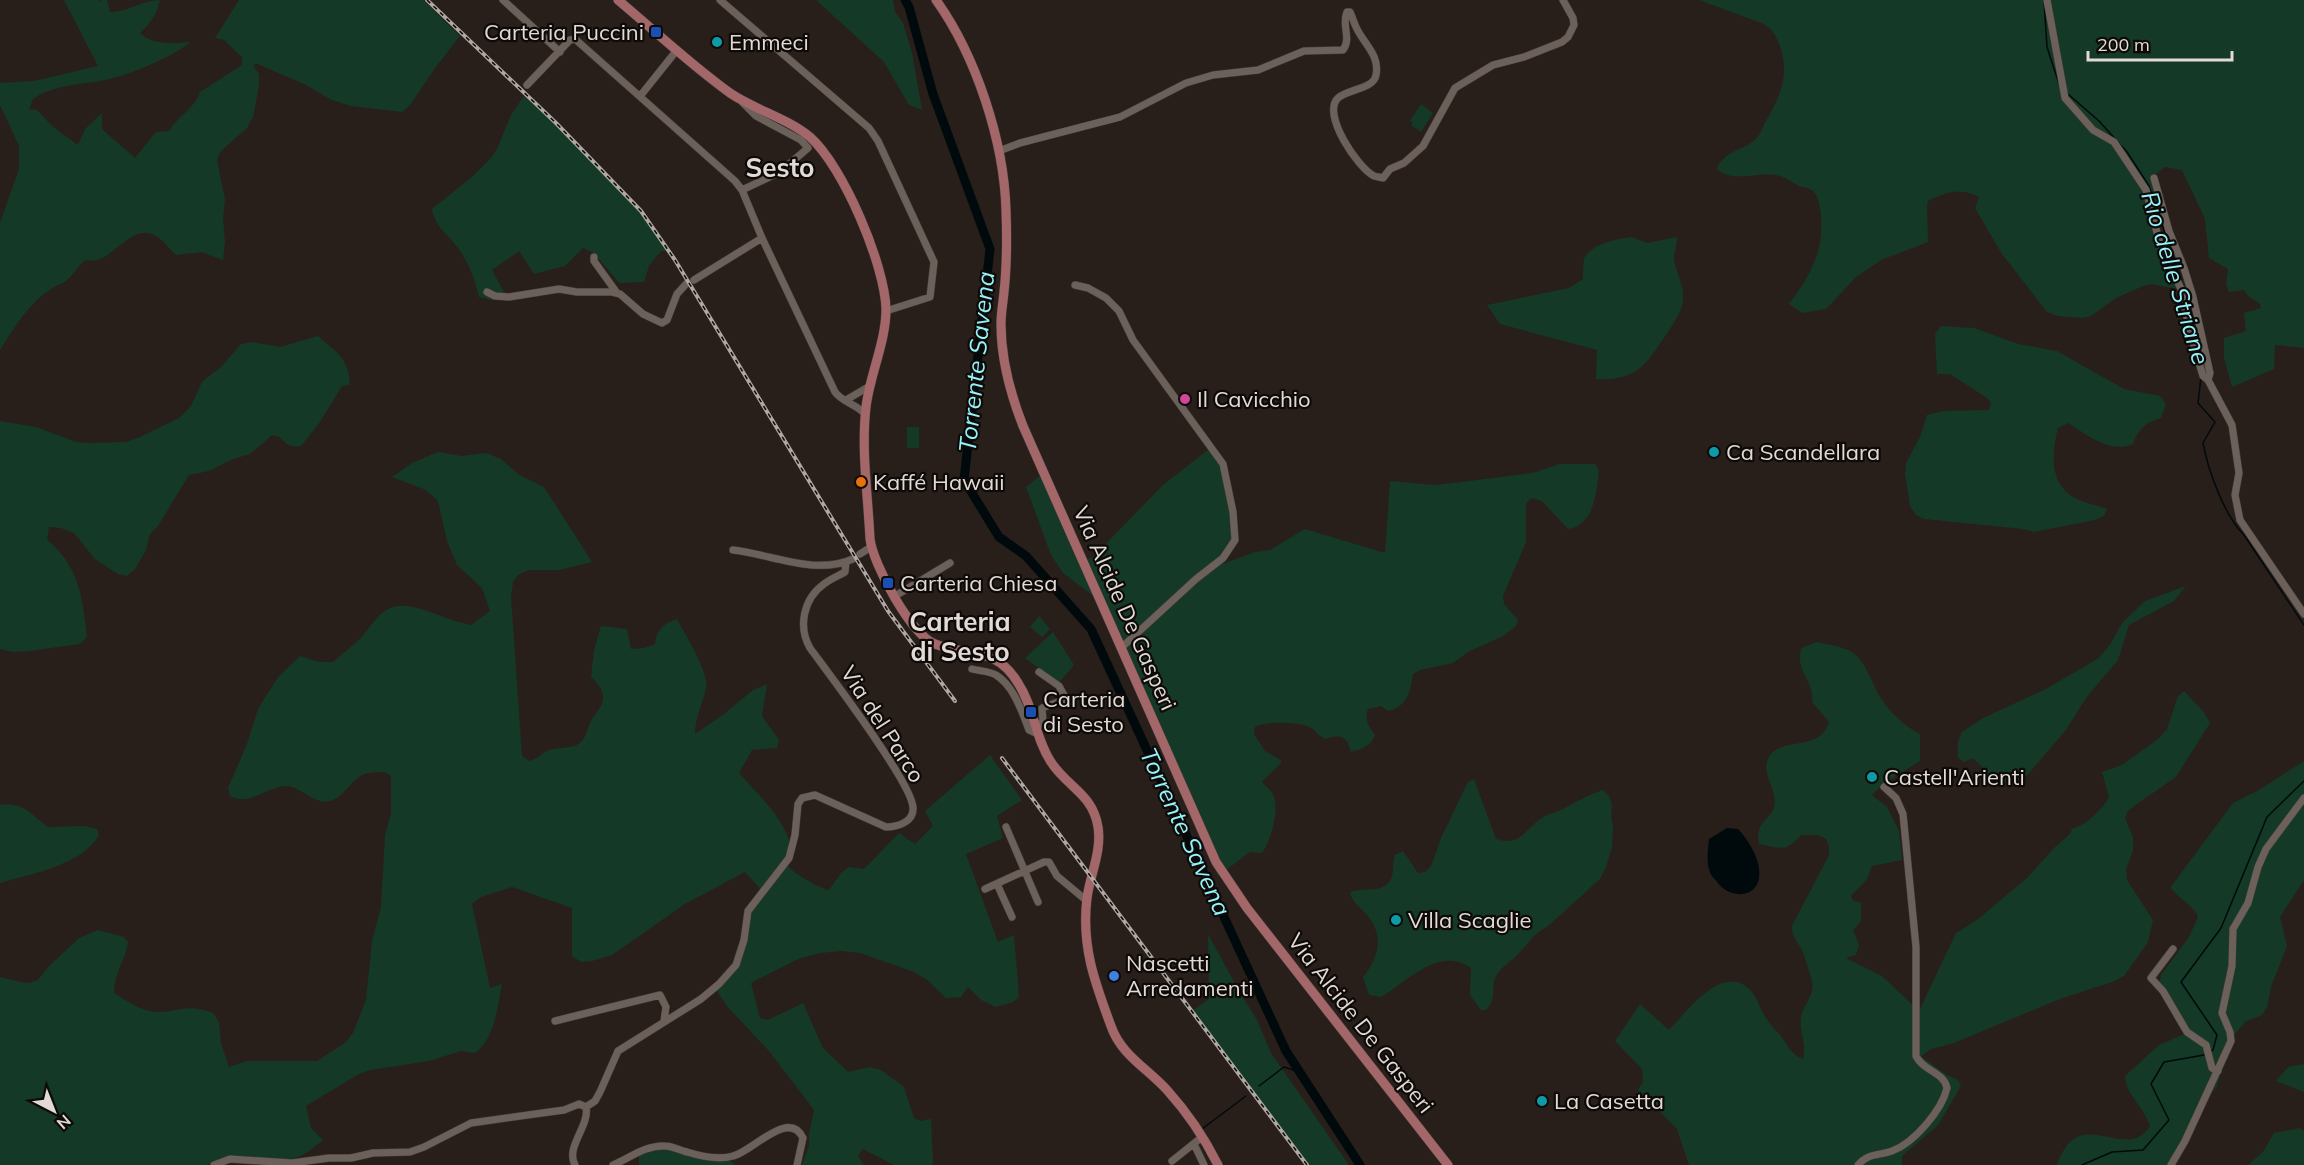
<svg xmlns="http://www.w3.org/2000/svg" width="2304" height="1165" viewBox="0 0 2304 1165" font-family="Mulish,sans-serif">
<style>
.green{fill:#143927}
.water{fill:#000a0c}
.lines{fill:none;stroke-linecap:round;stroke-linejoin:round}
.stream{stroke:#000a0c;stroke-width:1.5}
.river{stroke:#000a0c;stroke-width:9}
.minor-casing{stroke:#433b37;stroke-width:8}
.major-casing{stroke:#433b37;stroke-width:10}
.minor{stroke:#6c605a;stroke-width:7}
.major{stroke:#a46769;stroke-width:9}
.rail-casing{stroke:#aea7a2;stroke-width:4}
.rail{stroke:#0e0a08;stroke-width:1.5;stroke-dasharray:4.5;stroke-linecap:butt}
.transit-dot{fill:#1a4fb4;stroke:#0e0a08;stroke-width:2}
.culture-dot{fill:#0f9aa8;stroke:#0e0a08;stroke-width:2}
.hotel-dot{fill:#d1479c;stroke:#0e0a08;stroke-width:2}
.food-dot{fill:#e8710a;stroke:#0e0a08;stroke-width:2}
.shop-dot{fill:#3f7fe0;stroke:#0e0a08;stroke-width:2}
.labels{text-anchor:middle;stroke-width:4.5;stroke-linejoin:round;paint-order:stroke}
.poi-label{font-size:22px;fill:#e1dad6;stroke:#0e0a08;text-anchor:start}
.street-label{font-size:22px;fill:#e1dad6;stroke:#0e0a08}
.water-label{font-size:24px;font-style:italic;fill:#95f3fc;stroke:#0e0a08}
.quarter-label{font-size:26px;font-weight:bold;fill:#e1dad6;stroke:#0e0a08}
</style>
<rect width="100%" height="100%" fill="#291f1a"/>
<path class="green" d="M64,0H99V2L101,0H107L110,12C129,12 142,0 160,0C157,14 150,24 140,33C153,46 174,43 191,42C172,57 130,75 105,80C80,85 55,84 33,99L29,109L37,110L53,127L78,145L85,129L102,113V129L135,158L156,132L169,131C178,116 195,108 200,92L242,65V57L224,40L215,38L239,0H423L460,36L435,68L410,105L402,112L351,106L332,100L304,84L255,63L254,67L259,74V85L253,117L247,128L220,152L217,160L225,200L223,218L225,241L223,260L202,252L176,255C170,250 165,242 159,238C131,217 113,267 86,260C77,266 73,277 63,283C59,285 55,286 51,289C27,305 15,327 0,350V223L19,169V146L0,105V83L34,81L98,66Z
M816,0H893L895,12L903,23L912,53L922,110L909,105L884,62Z
M1699,0H2304V348L2275,345L2274,369L2232,387L2224,358V338L2246,331L2244,313L2261,308L2260,304L2248,296L2244,290L2229,292L2226,284L2228,269L2209,258L2205,219L2182,170L2165,167L2156,174L2159,204L2154,217L2179,289L2150,284L2141,287L2116,298L2091,316L2083,318L2058,316L2047,312L2002,254L1975,208L1979,197C1959,187 1947,192 1928,201L1927,208L1928,242L1881,260L1856,277L1826,309L1802,313L1789,304C1810,276 1824,251 1821,216C1820,207 1819,196 1812,190C1808,188 1803,187 1799,186C1793,183 1788,179 1783,177C1760,169 1735,185 1717,169C1723,151 1743,151 1756,139C1761,134 1763,125 1767,119C1780,96 1789,76 1781,49C1777,38 1774,30 1764,24Z
M524,96C580,145 626,191 670,251H661L649,266L644,282L619,283L594,253L583,248L565,266L534,274L519,251L492,270L506,296L492,300L479,297C475,280 469,263 458,248C449,235 434,226 432,209L473,176L491,158L497,149L511,115Z
M1421,104L1433,113L1421,132L1411,125L1413,123L1410,121Z
M1631,237L1648,243L1677,237C1677,244 1675,249 1674,255C1673,269 1687,286 1682,306C1679,316 1672,326 1666,335C1645,366 1636,381 1596,379L1597,350L1500,324L1487,305L1569,288L1583,279C1583,273 1583,265 1584,259C1590,244 1617,239 1631,237Z
M1941,326L1974,328L2018,344L2057,351L2124,389L2160,396L2166,404L2161,418C2146,422 2138,429 2133,444C2111,454 2087,435 2068,423L2058,428C2052,451 2049,479 2070,495C2080,502 2096,505 2107,509L2104,516L2095,520L2034,532L2023,529L1924,519L1916,515L1910,506L1905,474L1906,463L1920,437L1927,415L1943,411L1989,410L1991,403L1987,398L1950,374H1937L1935,334Z
M318,336C337,353 349,358 350,385L342,386L320,422L301,446C291,447 287,446 280,437L272,435L250,454L233,459L209,471L189,475L158,526L150,534L146,550L135,569L127,576L118,574L95,559L74,533L61,528L49,527L47,540C79,565 83,599 87,637L80,644L29,651L13,652L0,649V421L36,427L76,442L90,443L126,442L140,437L179,418L191,406L202,382L222,366L241,344L252,342L280,347Z
M907,427H919V448H907Z
M1209,449L1225,471L1237,530L1223,564L1255,552L1270,550L1305,529L1385,553L1390,481L1435,485L1454,483L1532,473L1560,464H1595L1599,470C1597,491 1594,526 1568,529L1542,501L1532,498L1526,503V542L1503,596L1504,604L1518,620L1516,626L1505,635L1468,652L1453,663L1420,670L1413,674C1410,692 1408,706 1388,711L1381,706L1368,709C1364,719 1369,727 1375,735C1371,746 1362,749 1351,752C1347,737 1341,733 1326,739C1318,737 1316,729 1307,726C1296,722 1265,721 1255,727L1254,734L1265,751L1282,761C1276,770 1268,774 1262,782C1265,786 1270,789 1272,793C1281,806 1271,842 1262,853L1250,852L1218,876L1182,788L1100,601L1063,573L1051,555L1026,487L1045,472L1086,560L1093,557L1163,485Z
M438,452L462,456L486,453L501,459L518,474L544,487L592,562L559,570H528L518,575L513,582L511,597L522,756L529,761C537,759 539,756 545,752C557,745 571,751 581,742C587,736 587,728 591,721C593,716 597,713 599,709C608,697 601,686 591,677L594,650L601,626L627,629L631,649L644,648L655,644C657,629 663,624 677,619C685,635 709,671 706,688C703,704 695,717 695,734L724,714L753,690L767,684L762,716L779,740L777,748L752,750L739,773C756,792 784,818 790,844C791,852 785,860 789,867C793,873 821,889 829,890L841,873L849,867L864,869L899,833L915,844L933,826L925,811L990,755L1022,800L997,816L1003,838L966,854L998,942L1014,935L1019,997L1013,1002L996,1007L981,1000L968,987L961,997L946,998L926,979L914,972L860,953L841,951L820,953L798,959L751,983L760,1018L768,1020L803,1003L823,1048L848,1072L870,1067L881,1070L904,1087L914,1118L921,1121L931,1119L933,1165H894L863,1149L858,1156L864,1165H802L809,1146V1134L814,1110L769,1051L727,1006L715,988L732,974L741,961L749,934L752,909L764,893L745,872L685,904L612,955L592,961L581,962L572,956V908L512,887L481,897L472,904L490,988L502,984C498,1006 494,1040 475,1053L461,1051L429,1061L370,1070L357,1075L306,1106L311,1128L323,1140C314,1147 305,1155 295,1158C270,1165 239,1161 213,1162L207,1165H0V977L20,982L29,983L38,980L49,966L79,938L98,930L124,937L128,942C126,960 114,972 114,993C125,1000 143,1012 157,1012C181,1012 186,1003 213,1013L219,1022L221,1043L229,1067L247,1061H317L345,1043L353,1033L366,1000L372,941L381,907L385,835L391,813V776L385,772C378,772 369,772 362,775C350,782 344,797 330,801C314,805 302,787 287,786C266,786 250,807 230,796L228,788L247,744L258,709L278,677L300,656L319,662H333C343,653 355,645 364,634C380,614 388,600 417,608C436,613 453,622 471,625L490,611L482,588L457,565L447,541L438,501L426,490L392,477L412,463Z
M2186,586L2174,601L2129,625L2118,660L2086,698L2066,730L2023,780L2002,782L1989,778L1983,768L1973,758L1964,762L1958,758V741L1962,732L1983,718L2046,689L2099,658L2111,643L2122,623L2145,601Z
M1039,616L1050,629L1042,637L1030,627Z
M1053,632L1074,665L1059,683L1025,658Z
M1816,642C1827,644 1838,646 1848,650C1867,659 1871,684 1882,700C1893,715 1903,725 1920,734V761L1883,784L1872,795L1887,807L1899,831L1902,860L1872,866L1867,879L1851,896L1853,900L1861,903V921L1853,930L1859,945L1856,955L1846,958L1882,976L1919,1011L1956,933L1977,920L2028,877L2054,848L2070,834L2072,829C2086,825 2103,809 2109,797L2102,772L2122,765L2158,739L2167,729L2178,696L2184,691L2203,711L2210,723L2176,777L2134,806L2128,811L2125,818L2133,837V850L2126,870L2127,880L2153,920L2148,942L2124,976L2112,982L2060,999L1954,1043L1931,1049L1921,1056L1947,1075L1958,1080L1961,1086L1938,1125L1902,1156V1165H1689L1677,1129L1638,1090L1643,1082L1642,1069L1615,1041L1640,1004L1669,1030C1687,1011 1723,962 1750,990C1759,999 1759,1009 1766,1018C1770,1025 1776,1030 1781,1036C1787,1045 1792,1055 1803,1059C1807,1044 1799,1032 1801,1017C1803,1005 1815,995 1812,982C1810,974 1807,964 1804,955C1801,944 1791,938 1792,926L1829,855V846L1826,839L1817,835H1801C1785,853 1781,848 1759,844C1755,821 1769,822 1774,807C1778,792 1763,776 1767,762C1774,738 1807,749 1822,734C1825,732 1827,726 1829,722L1812,702C1815,682 1793,668 1802,648Z
M2304,761V880L2280,917L2287,946L2271,987L2267,1007L2262,1015L2245,1022L2235,1034L2216,1088L2206,1099L2175,1165H2057C2079,1100 2126,1165 2150,1126C2145,1108 2125,1094 2125,1076L2159,1045L2187,1033L2159,985L2161,975L2189,937L2198,917L2196,912L2170,888L2233,803L2259,790Z
M1474,779L1496,839C1520,846 1523,832 1539,820C1547,814 1557,812 1565,808C1578,801 1589,794 1603,790L1609,796L1612,805L1611,814L1613,827L1612,847L1606,867L1600,879L1547,927C1534,933 1529,943 1519,953C1512,961 1502,966 1496,976C1489,990 1499,995 1486,1010H1481L1470,995L1471,968C1440,945 1406,982 1381,997L1369,995L1363,977C1379,957 1385,935 1366,914C1360,906 1351,902 1350,892C1363,887 1384,894 1391,879C1394,873 1392,863 1395,855L1403,851L1418,873L1425,872L1431,866L1442,836L1468,782Z
M4,804C30,806 29,814 48,827L85,826L97,829L99,835C83,865 30,874 0,883V805Z
M1208,934L1239,991L1257,1020L1271,1053L1349,1165H1309L1192,1011L1209,999Z
M2304,1064V1092L2276,1081L2288,1067Z
M2300,1128L2304,1131V1165H2248L2263,1152L2274,1133Z
M664,1146L729,1159L735,1165H639V1155L653,1147Z"/>
<path class="water" d="M1727,828L1738,829C1749,841 1762,861 1759,879C1754,900 1728,897 1718,883C1716,880 1711,876 1710,872C1706,863 1708,849 1709,839Z"/>
<g class="lines">
<path class="stream" d="M2044,1L2047,47L2060,87
M2068,94L2099,121L2127,152L2149,186L2181,280
M2188,305L2203,364
M2201,377L2198,403L2215,422L2203,443C2208,470 2224,515 2244,535L2304,625
M2211,1051L2213,1050L2217,1035L2181,982L2221,928L2267,817L2304,781
M1259,1086L1284,1067L1300,1072
M1202,1129L1246,1096
M2082,1165L2112,1152L2143,1150L2169,1120L2151,1084L2164,1062L2204,1055"/>
<path class="river" d="M905,0L909,7L933,94L990,249L964,480L999,537L1026,556L1091,629L1286,1051L1360,1165"/>
<defs>
<path id="minor" d="M503,0L560,52
M720,0L869,128L878,141L934,262L930,297L886,311
M2047,0L2065,98L2093,130L2114,142L2146,190L2160,244L2181,289L2191,336L2203,376L2208,380L2232,425L2239,473L2235,495L2240,520L2304,614
M527,85L570,40L575,39L735,181L742,190L762,238L835,392C842,402 856,404 865,414
M641,95L677,50
M999,151L1020,143L1120,117L1186,83L1213,75L1258,70L1304,51L1343,50C1352,38 1341,25 1347,12H1350C1353,18 1354,24 1357,29C1365,45 1380,56 1376,75C1374,89 1348,89 1338,98C1321,114 1358,168 1374,176C1377,177 1380,177 1383,178L1390,169L1404,163L1423,146L1455,88L1493,65L1524,57L1562,42L1568,37L1574,25L1573,18L1563,0
M2154,178L2169,231L2184,268L2193,297L2210,373L2208,380
M742,190L780,172L808,148L801,140L756,116L743,103
M594,257V261L617,293
M694,280L762,238
M1075,285L1088,288L1106,298L1119,311L1133,340L1223,464L1233,512L1235,540L1223,558L1196,579L1121,648
M487,292L495,296L509,297L559,289L577,292H612L620,294L643,314L662,323L667,320L677,294L686,284
M846,400L870,386
M733,550C770,554 815,576 853,559
M860,554L871,547
M895,596L950,563
M972,669C979,671 989,671 996,675C1014,686 1022,712 1029,730L1038,734
M1036,728L1043,721L1042,708L1066,699L1059,686L1039,672
M1006,827L1038,902
M997,884L1012,917
M985,889L1044,862H1049L1057,876L1087,901
M2173,949L2151,978L2163,991L2187,1032L2206,1045L2212,1068L2218,1071
M555,1021L660,995L666,1007L664,1021
M586,1107L595,1101L600,1092L618,1051L701,999L719,984L736,965L744,940L748,911L789,858L795,835L798,804L802,798L815,795L886,827C897,827 914,822 913,808C913,784 829,674 810,648C798,627 803,599 824,584C830,579 838,576 845,572L846,562
M1194,1144L1204,1165
M1172,1161L1202,1137
M214,1165L230,1159L292,1163L329,1158H351L373,1153L410,1152L424,1147L471,1123L564,1110L579,1104L586,1107C590,1126 565,1147 575,1165
M613,1165C630,1158 645,1145 665,1146C672,1146 679,1150 687,1152C700,1156 719,1160 733,1156C752,1152 789,1108 803,1138L797,1165
M1858,1165C1868,1153 1878,1156 1892,1151C1914,1143 1942,1110 1947,1088C1944,1072 1923,1071 1916,1056V947L1903,814L1896,798L1884,787
M2171,1165L2185,1141L2231,1041L2230,1032L2222,1013L2232,966L2233,929L2248,903L2258,867L2266,849L2304,798"/>
<path id="major" d="M618,0C655,31 691,65 730,93C755,110 787,118 810,137C843,166 885,265 886,309C886,342 870,374 866,407C861,450 868,496 870,539C873,564 911,635 935,644C969,657 996,646 1018,683C1034,707 1035,738 1051,762C1067,787 1093,794 1098,827C1102,851 1090,875 1087,898C1081,946 1095,983 1111,1026C1121,1055 1147,1068 1167,1090C1186,1111 1205,1139 1218,1165
M936,0C976,56 1004,141 1006,210C1007,237 1007,265 1004,292C1003,303 1001,313 1001,324C1001,360 1010,393 1023,426L1216,862L1247,908L1448,1165"/>
</defs>
<use href="#minor" class="minor-casing"/>
<use href="#major" class="major-casing"/>
<use href="#minor" class="minor"/>
<use href="#major" class="major"/>
<defs>
<path id="rail" d="M427,0L556,123L641,211L675,260L888,611L955,701
M1002,758L1307,1165"/>
</defs>
<use href="#rail" class="rail-casing"/>
<use href="#rail" class="rail"/>
</g>
<g class="transit-dot">
<rect x="650" y="26" width="12" height="12" rx="3"/>
<rect x="882" y="577" width="12" height="12" rx="3"/>
<rect x="1025" y="706" width="12" height="12" rx="3"/>
</g>
<g class="culture-dot">
<circle cx="717" cy="42" r="6"/>
<circle cx="1714" cy="452" r="6"/>
<circle cx="1872" cy="777" r="6"/>
<circle cx="1396" cy="920" r="6"/>
<circle cx="1542" cy="1101" r="6"/>
</g>
<circle class="hotel-dot" cx="1185" cy="399" r="6"/>
<circle class="food-dot" cx="861" cy="482" r="6"/>
<circle class="shop-dot" cx="1114" cy="976" r="6"/>
<g class="labels">
<g class="poi-label">
<text x="644" y="40" text-anchor="end">Carteria Puccini</text>
<text x="729" y="50">Emmeci</text>
<text x="1197" y="407">Il Cavicchio</text>
<text x="1726" y="460">Ca Scandellara</text>
<text x="873" y="490">Kaffé Hawaii</text>
<text x="900" y="591">Carteria Chiesa</text>
<text x="1043" y="707">Carteria<tspan x="1043" dy="25">di Sesto</tspan></text>
<text x="1884" y="785">Castell'Arienti</text>
<text x="1408" y="928">Villa Scaglie</text>
<text x="1126" y="971">Nascetti<tspan x="1126" dy="25">Arredamenti</tspan></text>
<text x="1554" y="1109">La Casetta</text>
</g>
<g class="street-label">
<text transform="translate(1125 608) rotate(66)" y="8">Via Alcide De Gasperi</text>
<text transform="translate(883 724) rotate(57)" y="8">Via del Parco</text>
<text transform="translate(1361 1023) rotate(52)" y="8">Via Alcide De Gasperi</text>
</g>
<g class="water-label">
<text transform="translate(2175 278) rotate(73)" y="8">Rio delle Striane</text>
<text transform="translate(977 362) rotate(-84)" y="8">Torrente Savena</text>
<text transform="translate(1185 832) rotate(65)" y="8">Torrente Savena</text>
</g>
<g class="quarter-label">
<text x="780" y="177">Sesto</text>
<text x="960" y="631">Carteria<tspan x="960" dy="30">di Sesto</tspan></text>
</g>
</g>
<g transform="translate(54 1111) rotate(138)" stroke="#0e0a08" stroke-width="4.5" paint-order="stroke">
<path d="M0-4.5L10 22L0 15L-10 22Z" fill="#e1dad6"/>
<text y="-9" font-size="16" font-weight="bold" text-anchor="middle" fill="#e1dad6">N</text>
</g>
<path d="M2088 51v9h144v-9" fill="none" stroke="#e1dad6" stroke-width="3"/>
<text x="2097" y="51" font-size="18" fill="#e1dad6" stroke="#0e0a08" stroke-width="4.5" paint-order="stroke">200 m</text>
</svg>
